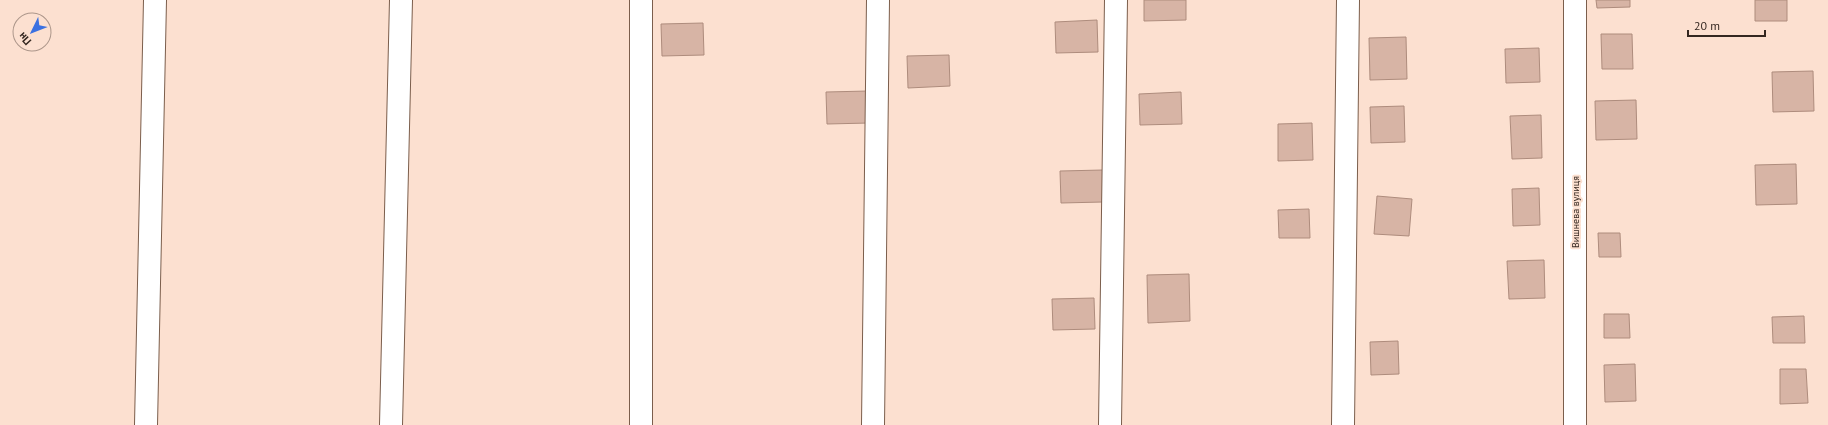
<svg xmlns="http://www.w3.org/2000/svg" width="1828" height="425" viewBox="0 0 1828 425" font-family="'PT Sans',sans-serif">
<style>
.building{fill:#d7b4a5;stroke:#ae8c7d}
.lines{fill:none;stroke-linecap:round;stroke-linejoin:round}
.street-casing{stroke:#7b5e4c;stroke-width:24}
.street{stroke:#fff;stroke-width:22}
.labels{text-anchor:middle;stroke-width:4;stroke-linejoin:round;paint-order:stroke}
.street-label{font-size:10px;fill:#342720;stroke:#fce0d0}
</style>
<rect width="100%" height="100%" fill="#fce0d0"/>
<path class="building" d="M1144,0H1186V20L1144,21Z
M1596,0H1630V7L1597,8Z
M1755,0H1787V21H1755Z
M1097,20L1098,52L1056,53L1055,22Z
M703,23L704,55L662,56L661,24Z
M1601,34H1632L1633,69H1602Z
M1406,37L1407,79L1370,80L1369,38Z
M1539,48L1540,82L1506,83L1505,49Z
M949,55L950,86L908,88L907,56Z
M1813,71L1814,111L1773,112L1772,72Z
M868,91L869,123L827,124L826,92Z
M1181,92L1182,124L1140,125L1139,94Z
M1636,100L1637,139L1596,140L1595,101Z
M1404,106L1405,142L1371,143L1370,107Z
M1541,115L1542,158L1512,159L1510,116Z
M1312,123L1313,160L1278,161V124Z
M1796,164L1797,204L1756,205L1755,165Z
M1103,170V202L1061,203L1060,171Z
M1539,188L1540,225L1513,226L1512,189Z
M1377,196L1412,199L1409,236L1374,234Z
M1309,209L1310,238H1279L1278,210Z
M1598,233H1620L1621,257H1599Z
M1544,260L1545,298L1509,299L1507,261Z
M1189,274L1190,321L1148,323L1147,275Z
M1094,298L1095,329L1053,330L1052,299Z
M1604,314H1629L1630,338H1604Z
M1804,316L1805,343H1773L1772,317Z
M1398,341L1399,374L1371,375L1370,342Z
M1635,364L1636,401L1605,402L1604,365Z
M1780,369H1806L1808,403L1780,404Z"/>
<g class="lines">
<defs>
<path id="street" d="M1575,0V425
M146,425L155,0
M391,425L401,0
M641,425V0
M873,425L878,0
M1110,425L1116,0
M1343,425L1348,0"/>
</defs>
<use href="#street" class="street-casing"/>
<use href="#street" class="street"/>
</g>
<g class="labels">
<g class="street-label">
<text transform="translate(1575 212) rotate(-90)" y="4">Вишнева вулиця</text>
</g>
</g>
<g transform="translate(32 32) rotate(227)"><circle r="19" fill="#fce0d0" stroke="#ac968a"/>
<path d="M0-3L7 15L0 10L-7 15Z" fill="#3b71e1"/>
<text y="-6" font-size="11" font-weight="bold" text-anchor="middle" fill="#342720">Пн</text>
</g>
<path d="M1688 30v6h77v-6" fill="none" stroke="#342720" stroke-width="2"/>
<text x="1694" y="30" font-size="12" fill="#342720" stroke="#fce0d0" stroke-width="3" paint-order="stroke">20 m</text>
</svg>
